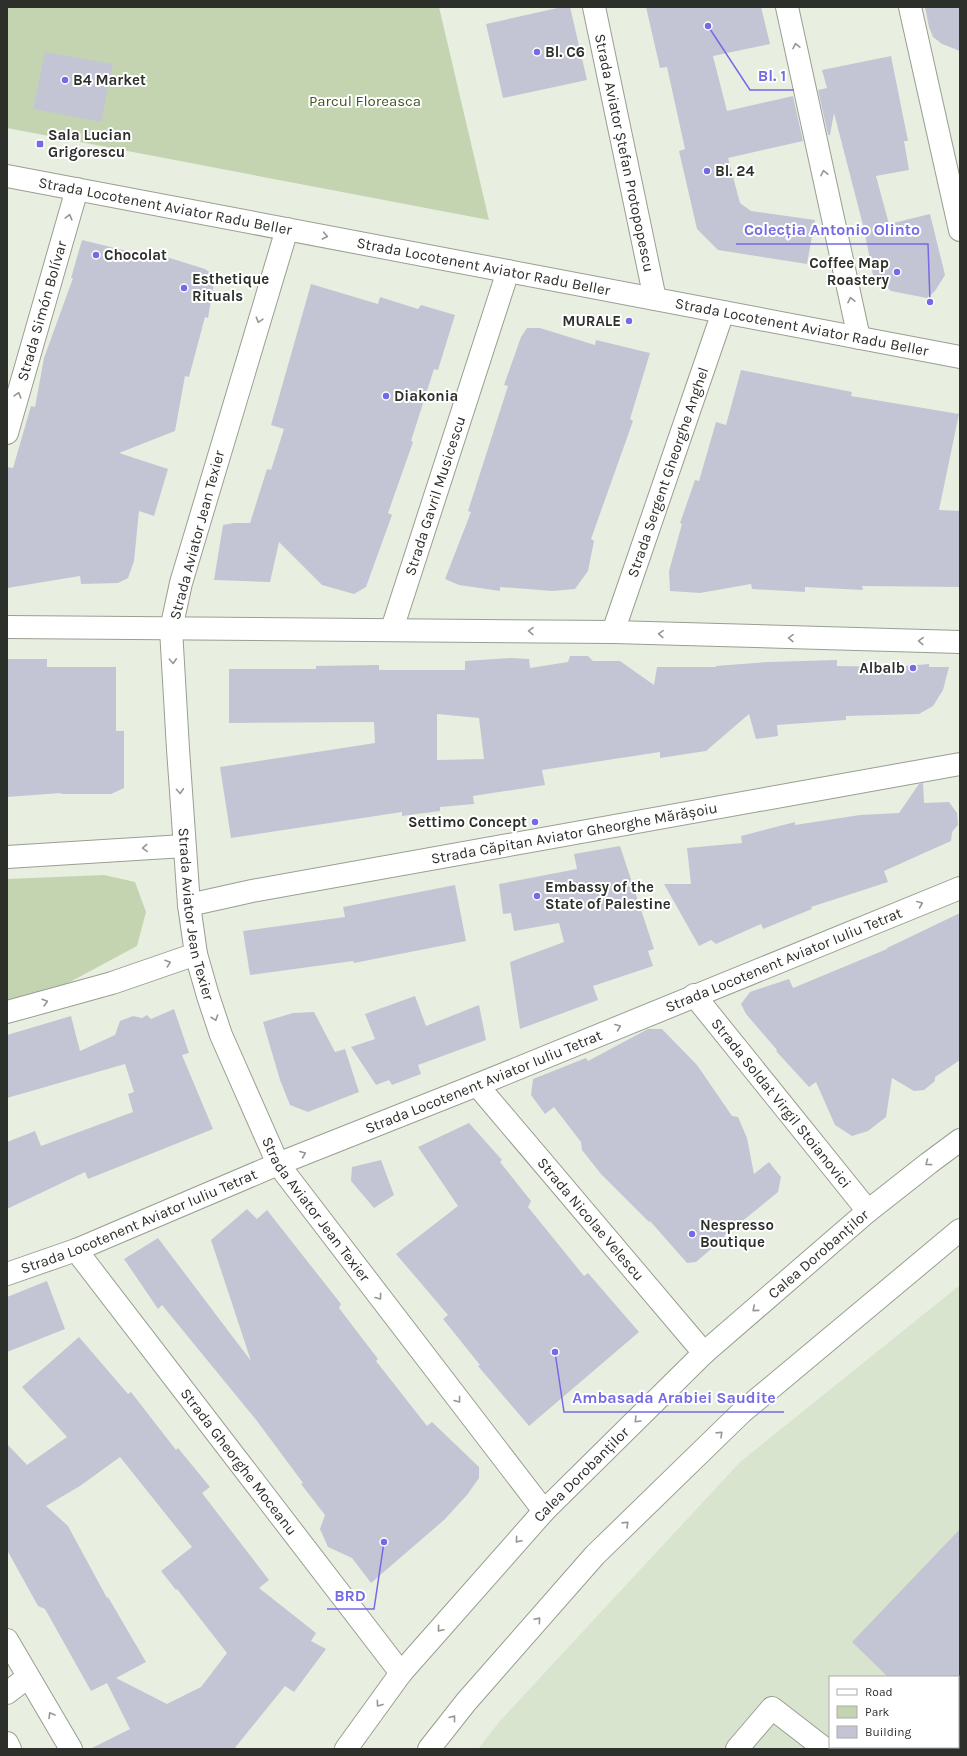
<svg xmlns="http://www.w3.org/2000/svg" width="967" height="1756" viewBox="0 0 967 1756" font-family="Karla,sans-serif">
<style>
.built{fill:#d9e4ce;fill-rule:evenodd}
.green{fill:#c4d4b1}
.building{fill:#c4c5d4;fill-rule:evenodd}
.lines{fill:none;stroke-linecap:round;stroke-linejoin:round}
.minor-casing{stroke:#989f91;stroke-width:24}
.major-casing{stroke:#989f91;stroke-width:24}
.minor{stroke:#fff;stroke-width:22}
.major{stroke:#fff;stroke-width:22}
.oneway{stroke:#969794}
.poi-dot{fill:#746ae5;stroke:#fff;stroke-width:1.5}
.labels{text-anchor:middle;stroke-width:4;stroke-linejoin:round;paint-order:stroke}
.poi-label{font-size:15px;font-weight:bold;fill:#2d2f2a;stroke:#fff;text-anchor:start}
.park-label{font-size:15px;fill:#40571b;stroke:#fff}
.street-label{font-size:15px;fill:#2d2f2a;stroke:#fff}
.leader{fill:none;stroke:#746ae5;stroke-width:1.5}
.callout-dot{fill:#746ae5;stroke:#fff;stroke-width:1.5}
.callout-label{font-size:16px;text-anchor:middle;font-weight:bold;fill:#746ae5;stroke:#fff;stroke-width:4;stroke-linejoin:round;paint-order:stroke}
</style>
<rect width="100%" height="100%" fill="#e8efe0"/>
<path class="built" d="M960,1285V1749H478L499,1722L740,1462ZM830,1677H958V1747H830Z"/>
<path class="green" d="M7,7H439L489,220L7,128Z
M104,875L135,882L146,912L137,946L53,991L7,1001V879Z"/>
<path class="building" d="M562,7H570L587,80L503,98L486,24Z
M646,7H761L770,44L713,56L727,111L793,96L803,141L728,158L740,203L751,211L815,220L807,264L718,250L697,229L679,151L685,149L667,67L660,68Z
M925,7H960V51L942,44L933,37L929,27Z
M45,52L113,64L101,122L33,109Z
M891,56L908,141H904L909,170L876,176L889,224L930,214L945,275L935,291L927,298L891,291L873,275L864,229L834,113L830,135H828L818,90L827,88L822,70Z
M82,240L156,258L157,254L205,269L215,276L208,318L205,317L189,377L185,376L175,431L119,453L168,469L154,516L139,511L134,561L128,578L118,583L81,584L80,576L7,588V467L13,468L31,406L35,407L44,358L73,278H71Z
M311,284L378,304L380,297L418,309L421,305L455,315L438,370L434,369L411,441L413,442L388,513L392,515L366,587L354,594L322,585L279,542L270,582L214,580L223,525L234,523H250L267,469L271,470L284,429L271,425Z
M527,328H540L595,345L596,340L650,353L630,419L633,421L591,539L594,541L588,571L575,589L552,591L500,587V591L459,585L445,579L471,512L468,511L508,386L504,385L521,337Z
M741,370L852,392L851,396L959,414L939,510L960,511V587L862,586L863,590L805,587V592L752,589L751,584L700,593L670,591L669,571L682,524L680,523L695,480L699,481L716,422L726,425Z
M570,656H588L593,661H620L654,685L657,667H716V666L768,662L837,660V666L895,667L929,664V667H949L943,690L933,706L919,714L846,716V720L777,725L778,736L756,739L749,714L706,751L660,758V752L542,770L545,785L473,796L474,804L440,807V811L402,816V812L231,838L220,767L375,743L374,722L229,723V669H316V666L379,665V670H465V661L511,658L529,659L530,668L568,662ZM437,714L479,718L484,759L437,760Z
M7,659H47V667H116V731H124V788L111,794H61V793L7,797Z
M923,783L924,803L949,802L957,813L958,825L952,832L951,841L884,871L888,882L811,907L812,909L763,929L761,924L716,944L711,940L699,946L664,884H691L687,848L742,843L741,836L795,822V825L860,815L899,813L919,784Z
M620,846L654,949L648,951L653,966L593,986L598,1000L520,1029L510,962L564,942L559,923L514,931L511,913L503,914L499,884L577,869L574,854Z
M455,885L466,941L354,963L353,961L250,975L243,931L345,917L343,907Z
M960,913V1060L935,1077V1081L924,1090L914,1091L892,1078L886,1117L868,1131L852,1136L835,1125L816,1082L809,1087L776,1051L777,1050L746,1014L741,1004L750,992L789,979L793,988L887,949V948Z
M415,996L426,1026L479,1005L486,1040L418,1065L421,1074L392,1085L389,1080L376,1085L351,1047L375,1039L365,1014Z
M174,1009L189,1053L182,1055L213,1129L88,1179L85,1172L7,1209V1142L35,1131L41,1146L133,1112L128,1094L134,1092L125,1064L7,1098V1035L71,1016L80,1051L115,1035L120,1021L133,1016L142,1018L147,1015L151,1019Z
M314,1012L335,1052L345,1049L359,1092L308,1112L290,1105L280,1080L263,1022L293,1013Z
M648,1029H662L697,1065L732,1116L738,1117L747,1138L754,1174L769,1162L781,1177L778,1192L724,1236L725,1237L696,1262L687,1263L650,1221L649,1222L601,1174L582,1150L581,1142L554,1107L545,1114L531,1095L533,1079L586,1058L588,1061Z
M469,1123L502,1160L500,1162L531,1201L528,1207L584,1276L588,1273L639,1332L529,1426L478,1366L480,1365L443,1319L448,1315L396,1254L458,1206L418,1147Z
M381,1160L394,1195L374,1208L351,1181L352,1167Z
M247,1209L257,1219L267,1210L341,1304L339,1308L378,1359L376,1361L427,1426L432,1422L479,1467V1478L467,1495L444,1520L371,1583L352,1558L328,1547L320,1529L325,1515L301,1484L303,1483L257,1421L162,1305L158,1309L124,1259L158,1238L251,1361L211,1240Z
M47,1281L65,1329L7,1352V1297Z
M79,1337L128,1394L131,1392L176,1450L178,1448L210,1487L202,1493L269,1580L259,1588L316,1633L311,1641L326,1649L294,1692L285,1686L234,1749H90L130,1729L107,1683L91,1691L45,1609L38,1606L7,1550V1444L27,1465L67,1437L22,1387ZM120,1457L192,1547L161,1571L176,1590L177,1589L227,1653L201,1687L167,1704L116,1678L146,1662L108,1597L107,1598L68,1526L46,1506L80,1486Z
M960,1529V1677H888L852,1642Z"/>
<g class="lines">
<defs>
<g id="minor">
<path id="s1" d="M594,7L655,299"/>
<path d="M787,7L859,338"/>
<path d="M910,7L960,230"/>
<path id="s2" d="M7,176L960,357"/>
<path id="s3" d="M287,229L181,583L171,629L178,749L189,905L196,954L208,996L221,1035L278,1164L544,1511"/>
<path id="s4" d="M7,433L77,189"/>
<path d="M7,627L613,632L960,642"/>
<path id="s5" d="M392,629L508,271"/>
<path id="s6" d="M613,632L723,312"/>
<path d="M7,857L184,846"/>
<path id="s7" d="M189,905L252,891L960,764"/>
<path id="s8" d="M694,995L868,1211"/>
<path d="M7,1012L112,983L196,954"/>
<path id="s9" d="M477,1085L704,1353"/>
<path id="s10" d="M76,1250L401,1673"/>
<path id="s11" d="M7,1274L76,1250L278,1164L477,1085L960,888"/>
<path d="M7,1640L71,1749"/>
<path d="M7,1693L28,1677"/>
<path d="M7,1743L10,1749"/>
<path d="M737,1749L772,1708L825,1749"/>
</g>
<g id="major">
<path id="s12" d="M346,1749L401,1673L544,1511L704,1353L868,1211L929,1163L960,1140"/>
<path d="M429,1749L466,1702L595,1555L742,1412L960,1230"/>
</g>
</defs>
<use href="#minor" class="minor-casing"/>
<use href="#major" class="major-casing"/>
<use href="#minor" class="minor"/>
<use href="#major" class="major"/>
</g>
<defs><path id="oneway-chevron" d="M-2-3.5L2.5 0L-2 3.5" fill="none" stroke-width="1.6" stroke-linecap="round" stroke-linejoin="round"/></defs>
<g class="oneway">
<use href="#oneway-chevron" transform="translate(796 46) rotate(-102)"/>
<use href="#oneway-chevron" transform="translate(824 173) rotate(-102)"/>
<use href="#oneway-chevron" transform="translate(69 217) rotate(-75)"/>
<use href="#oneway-chevron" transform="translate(325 236) rotate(11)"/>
<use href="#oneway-chevron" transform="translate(851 300) rotate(-102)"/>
<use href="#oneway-chevron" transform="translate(259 320) rotate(107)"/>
<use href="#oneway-chevron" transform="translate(18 395) rotate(-74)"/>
<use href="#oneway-chevron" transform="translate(531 631) rotate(-179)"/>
<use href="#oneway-chevron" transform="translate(661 634) rotate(-178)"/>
<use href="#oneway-chevron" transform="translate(791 638) rotate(-178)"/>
<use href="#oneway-chevron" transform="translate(921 641) rotate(-178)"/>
<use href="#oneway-chevron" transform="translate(173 661) rotate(87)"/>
<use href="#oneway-chevron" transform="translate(180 791) rotate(86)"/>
<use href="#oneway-chevron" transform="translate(145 848) rotate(177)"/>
<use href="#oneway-chevron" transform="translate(920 904) rotate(-22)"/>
<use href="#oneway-chevron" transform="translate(168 963) rotate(-19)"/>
<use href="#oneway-chevron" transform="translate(45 1002) rotate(-16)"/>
<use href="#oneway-chevron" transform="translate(215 1018) rotate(71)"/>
<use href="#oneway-chevron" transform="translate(618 1027) rotate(-22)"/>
<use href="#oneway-chevron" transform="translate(303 1154) rotate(-22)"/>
<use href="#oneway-chevron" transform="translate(928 1163) rotate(143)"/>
<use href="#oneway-chevron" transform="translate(379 1297) rotate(53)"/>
<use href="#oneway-chevron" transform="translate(755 1309) rotate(139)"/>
<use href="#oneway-chevron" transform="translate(458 1400) rotate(53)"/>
<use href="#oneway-chevron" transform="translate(637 1420) rotate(135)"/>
<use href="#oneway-chevron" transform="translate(720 1434) rotate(-44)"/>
<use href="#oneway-chevron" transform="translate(626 1524) rotate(-44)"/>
<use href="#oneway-chevron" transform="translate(518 1540) rotate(131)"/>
<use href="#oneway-chevron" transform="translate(538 1620) rotate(-49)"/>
<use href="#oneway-chevron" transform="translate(440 1629) rotate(131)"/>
<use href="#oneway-chevron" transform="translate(379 1704) rotate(126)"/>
<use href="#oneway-chevron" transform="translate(51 1715) rotate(-121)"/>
<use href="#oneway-chevron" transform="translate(453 1718) rotate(-52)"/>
</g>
<g class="poi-dot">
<circle cx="537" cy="52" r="4"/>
<circle cx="65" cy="80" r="4"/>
<rect x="36" y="140" width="8" height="8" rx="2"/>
<circle cx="707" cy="171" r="4"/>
<circle cx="96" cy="255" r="4"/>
<circle cx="897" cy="272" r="4"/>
<circle cx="184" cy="288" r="4"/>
<circle cx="629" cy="321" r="4"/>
<circle cx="386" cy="396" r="4"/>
<circle cx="913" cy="668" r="4"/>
<circle cx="535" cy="822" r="4"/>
<circle cx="537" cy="896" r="4"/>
<circle cx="692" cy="1234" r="4"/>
</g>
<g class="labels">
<g class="poi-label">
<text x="545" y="57">Bl. C6</text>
<text x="73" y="85">B4 Market</text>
<text x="48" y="140">Sala Lucian<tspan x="48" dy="17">Grigorescu</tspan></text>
<text x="715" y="176">Bl. 24</text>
<text x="104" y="260">Chocolat</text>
<text x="889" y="268" text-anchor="end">Coffee Map<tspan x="889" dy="17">Roastery</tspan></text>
<text x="192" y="284">Esthetique<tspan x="192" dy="17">Rituals</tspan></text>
<text x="621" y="326" text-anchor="end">MURALE</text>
<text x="394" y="401">Diakonia</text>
<text x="905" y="673" text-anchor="end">Albalb</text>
<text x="527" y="827" text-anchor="end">Settimo Concept</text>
<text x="545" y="892">Embassy of the<tspan x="545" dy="17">State of Palestine</tspan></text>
<text x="700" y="1230">Nespresso<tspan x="700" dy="17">Boutique</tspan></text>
</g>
<g class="park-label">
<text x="365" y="106">Parcul Floreasca</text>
</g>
<g class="street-label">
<text dy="5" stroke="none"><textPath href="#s1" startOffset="149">Strada Aviator Ștefan Protopopescu</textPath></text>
<text dy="5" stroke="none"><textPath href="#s2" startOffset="161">Strada Locotenent Aviator Radu Beller</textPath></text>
<text dy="5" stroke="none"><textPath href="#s2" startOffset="485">Strada Locotenent Aviator Radu Beller</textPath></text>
<text dy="5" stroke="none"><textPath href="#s4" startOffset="127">Strada Simón Bolívar</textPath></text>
<text dy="5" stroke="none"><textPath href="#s2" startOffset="809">Strada Locotenent Aviator Radu Beller</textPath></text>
<text dy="5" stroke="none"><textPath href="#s6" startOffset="169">Strada Sergent Gheorghe Anghel</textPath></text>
<text dy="5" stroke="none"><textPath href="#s5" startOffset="140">Strada Gavril Musicescu</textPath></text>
<text transform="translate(197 535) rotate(-75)" y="5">Strada Aviator Jean Texier</text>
<text dy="5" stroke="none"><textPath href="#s7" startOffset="392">Strada Căpitan Aviator Gheorghe Mărășoiu</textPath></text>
<text dy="5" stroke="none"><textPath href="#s3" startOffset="703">Strada Aviator Jean Texier</textPath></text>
<text dy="5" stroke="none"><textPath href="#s11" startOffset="838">Strada Locotenent Aviator Iuliu Tetrat</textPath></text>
<text dy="5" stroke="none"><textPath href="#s11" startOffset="514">Strada Locotenent Aviator Iuliu Tetrat</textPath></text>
<text dy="5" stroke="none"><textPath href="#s8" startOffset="139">Strada Soldat Virgil Stoianovici</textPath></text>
<text dy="5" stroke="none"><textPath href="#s3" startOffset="1027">Strada Aviator Jean Texier</textPath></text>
<text dy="5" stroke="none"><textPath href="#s9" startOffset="176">Strada Nicolae Velescu</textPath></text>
<text dy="5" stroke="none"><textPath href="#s11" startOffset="142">Strada Locotenent Aviator Iuliu Tetrat</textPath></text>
<text dy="5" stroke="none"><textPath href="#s12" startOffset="686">Calea Dorobanților</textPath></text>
<text dy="5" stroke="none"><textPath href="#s10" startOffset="267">Strada Gheorghe Moceanu</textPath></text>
<text dy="5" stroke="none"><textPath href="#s12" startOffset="362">Calea Dorobanților</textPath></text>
</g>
</g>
<path class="leader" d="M708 26L750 90H794M930 302L928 244H736M555 1352L564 1412H784M384 1542L374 1609H327"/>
<g class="callout-dot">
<circle cx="708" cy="26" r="4"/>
<circle cx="930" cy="302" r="4"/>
<circle cx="555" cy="1352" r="4"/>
<circle cx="384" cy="1542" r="4"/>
</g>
<g class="callout-label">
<text x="772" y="81">Bl. 1</text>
<text x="832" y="235">Colecția Antonio Olinto</text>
<text x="674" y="1403">Ambasada Arabiei Saudite</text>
<text x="350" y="1601">BRD</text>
</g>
<rect width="967" height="1756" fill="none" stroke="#2d2f2a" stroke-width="16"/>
<rect x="829" y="1676" width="130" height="72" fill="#ffffff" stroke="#abacaa"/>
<rect x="837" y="1689" width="20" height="6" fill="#ffffff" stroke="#abacaa"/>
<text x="865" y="1696" font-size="12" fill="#2d2f2a">Road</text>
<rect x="837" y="1706" width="20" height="12" fill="#c4d4b1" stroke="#abacaa"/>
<text x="865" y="1716" font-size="12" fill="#2d2f2a">Park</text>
<rect x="837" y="1726" width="20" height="12" fill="#c4c5d4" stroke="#abacaa"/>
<text x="865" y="1736" font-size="12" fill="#2d2f2a">Building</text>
</svg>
